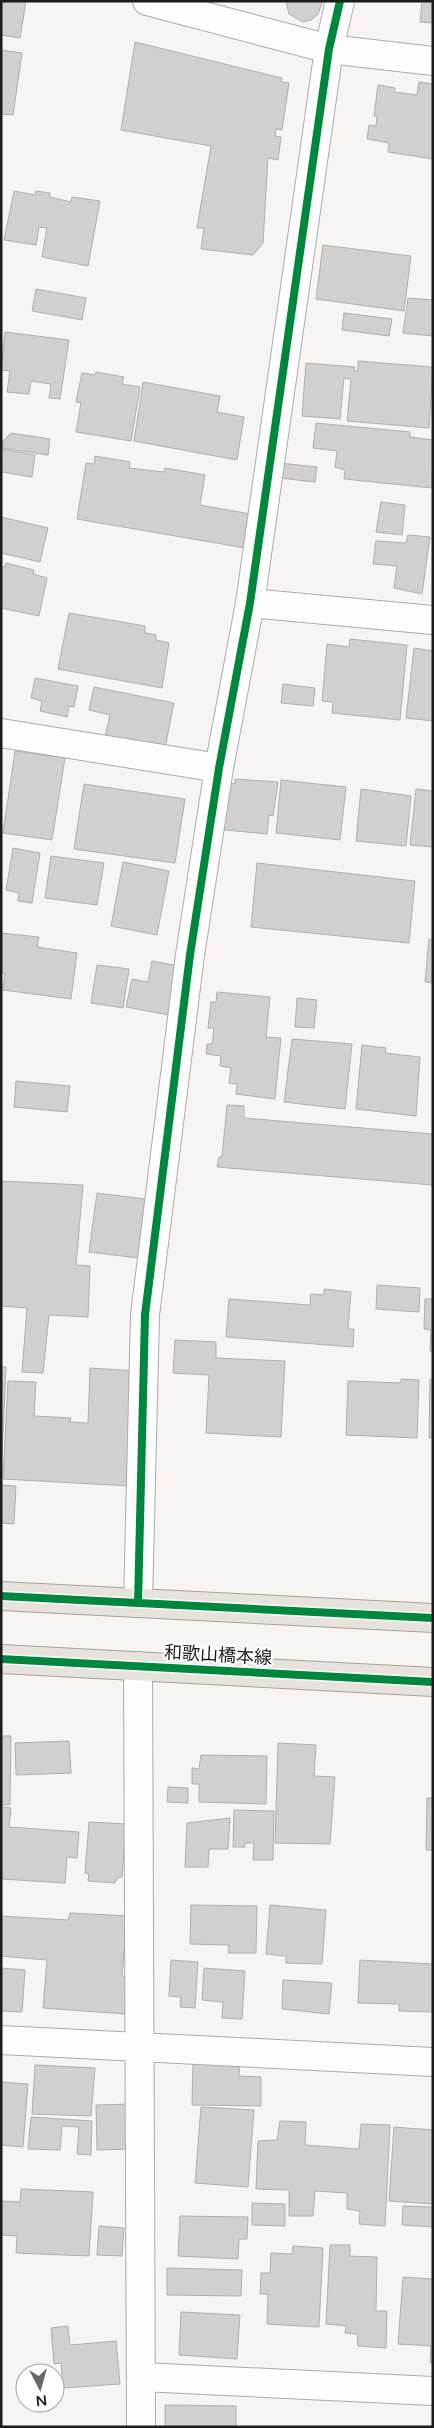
<svg xmlns="http://www.w3.org/2000/svg" width="434" height="2428" viewBox="0 0 434 2428" font-family="'Varela Round','Noto Sans JP',sans-serif">
<style>
.building{fill:#d2d0cf;stroke:#b0aead}
.lines{fill:none;stroke-linecap:round;stroke-linejoin:round}
.minor-casing{stroke:#adaba9;stroke-width:30}
.primary-casing{stroke:#a8a193;stroke-width:30}
.minor{stroke:#fefdfd;stroke-width:28}
.primary{stroke:#e7e3dc;stroke-width:28}
.cycleway-casing{stroke:#fff;stroke-width:11}
.cycleway{stroke:#00873e;stroke-width:8}
.labels{text-anchor:middle;stroke-width:4.5;stroke-linejoin:round;paint-order:stroke}
.street-label{font-size:18px;fill:#1d1c1a;stroke:#fff}
</style>
<rect width="100%" height="100%" fill="#f7f4f2"/>
<path class="building" d="M1,1H26L20,38L1,35Z
M286,1H323L318,14L311,20L303,22L289,14Z
M422,1H433V23L420,22Z
M135,42L282,78L281,82L289,83L282,130L276,129L275,136L281,137L278,160L268,158L263,243L253,255L201,249L204,228H197L211,146L121,130Z
M1,50L22,53L13,115L1,114Z
M419,82L433,84V159L388,152L389,143L367,139L369,125L376,126L377,117L374,116L378,85L395,88L394,92L417,95Z
M14,191L35,195L36,191L50,193V197L71,202L72,197L100,201L88,266L42,257L47,228L39,227L36,245L4,240Z
M323,245L411,256L404,311L316,299Z
M36,289L86,298L82,320L32,311Z
M408,298L433,300V336L403,333Z
M344,313L392,319L389,336L342,330Z
M5,332L69,340L60,399L49,398L51,384L31,381L29,394L7,392L10,371L1,370Z
M358,361L433,367L429,428L347,421L351,379L344,378L340,419L302,416L306,363L355,367L354,371H358Z
M96,372L124,377L122,384L140,387L131,441L76,432L81,403L76,402L82,373L95,375Z
M143,382L220,396L217,412L244,417L237,460L134,441Z
M316,423L410,432V437L433,440L432,488L344,479L345,470L335,467L337,451L313,448Z
M11,433L50,439L48,455L2,448L3,441Z
M1,449L35,455L32,477L1,472Z
M95,456L130,462L129,468L164,472L165,468L205,475L200,505L251,514L245,548L77,519L86,463L94,464Z
M280,463L317,467L315,482L279,478Z
M381,502L405,505L402,535L376,532Z
M1,517L48,528L40,562L1,553Z
M408,535L430,537L422,594L394,588L397,566L373,564L376,541L406,543Z
M6,563L34,570L33,574L47,578L39,616L1,608V567H5Z
M69,613L145,626V633L156,635V640L169,643L162,688L58,669Z
M350,639L407,645L400,720L332,713L333,702L322,701L327,644L349,647Z
M414,648L433,651V721L406,718Z
M35,678L78,686L74,707L69,706L67,717L40,711L42,701L31,698Z
M283,684L315,688L313,706L281,703Z
M94,687L174,703L165,748L105,737L110,715L89,710Z
M15,751L65,758L52,840L3,833Z
M235,779L278,782L273,816L269,815L267,834L216,829L224,782L235,784Z
M281,780L346,787L340,840L276,833Z
M84,784L185,799L175,863L74,849Z
M361,789L411,796L406,846L356,841Z
M416,789L433,791V847L410,845Z
M13,848L40,853L32,903L18,901L19,893L6,890Z
M51,856L104,863L97,905L45,898Z
M123,862L169,871L157,935L111,926Z
M257,863L415,881L409,943L251,927Z
M1,933L39,937L37,947L77,953L71,999L3,990L5,973H1Z
M429,939L433,940V983L425,982Z
M152,961L185,967L175,1016L126,1007L132,979L148,982Z
M97,965L129,969L123,1008L91,1003Z
M217,992L270,997L266,1037L281,1038L275,1099L236,1094L237,1084L229,1083L231,1068L220,1066L221,1056L206,1054L207,1044H212L214,1028H208L211,1002H216Z
M297,998L317,1000L314,1028L295,1027Z
M292,1039L352,1044L345,1109L284,1102Z
M362,1045L386,1048L385,1053L420,1057L416,1116L356,1109Z
M16,1081L70,1086L67,1112L14,1107Z
M227,1105L244,1106V1118L433,1134V1185L217,1167L219,1157H222Z
M1,1181L83,1185L76,1265L90,1266L88,1317L49,1315L43,1373L22,1372L27,1308L1,1306Z
M97,1193L145,1199L138,1258L89,1252Z
M377,1285L420,1288L419,1312L376,1309Z
M324,1289L351,1292L348,1329H354L353,1347L226,1337L229,1299L310,1305L311,1294L324,1295Z
M433,1289V1352L430,1351L431,1330L424,1329L425,1299H432Z
M175,1340L216,1342V1358L285,1361L281,1437L206,1433L209,1375L173,1373Z
M1,1367H6L1,1476Z
M90,1368L138,1371L131,1486L3,1479L8,1381L36,1382L34,1416L71,1418L70,1422L88,1423Z
M401,1379L419,1380L417,1438L346,1435L348,1381L401,1383Z
M430,1379H433V1438H429Z
M1,1485L16,1486L14,1524L1,1523Z
M1,1736H11L10,1805H1Z
M69,1741L71,1773L16,1775L15,1743Z
M278,1743L316,1745L314,1776L335,1777L330,1844L275,1843Z
M201,1755L267,1756L266,1804L199,1802V1784H192V1768L199,1769Z
M168,1787L188,1788V1803L167,1802Z
M427,1798H433V1850H426Z
M1,1807L11,1808L9,1827L79,1832L77,1858L67,1857L65,1883L1,1879Z
M234,1810L274,1811L273,1860H253L254,1843H245V1847H233Z
M230,1818L228,1849H209L208,1867H185L187,1823Z
M89,1822L126,1824L122,1877L117,1878L115,1883L88,1881L89,1874L85,1873Z
M191,1905L257,1906L256,1953H228L229,1945L190,1944Z
M270,1905L326,1910L322,1964L286,1963V1956L266,1954Z
M70,1913L130,1916L128,1940H125L122,1976H128L125,2014L43,2008L47,1960L1,1956V1916L68,1920Z
M171,1960L198,1962L195,2008L180,2007L181,1997L169,1996Z
M360,1960L433,1964V2012L399,2011V2004L358,2003Z
M1,1968L25,1970L22,2012L1,2011Z
M204,1968L245,1971L242,2019L222,2018L223,2002L202,2000Z
M283,1980L332,1983L329,2014L282,2009Z
M193,2058L240,2060L239,2076L261,2077V2106L192,2105Z
M35,2065L95,2068L91,2116L32,2114Z
M1,2082L28,2084L23,2147L1,2145Z
M131,2104L133,2149L97,2150L96,2105Z
M201,2107L254,2110L248,2187L195,2183Z
M31,2117L92,2121L91,2155L77,2154L79,2127L62,2126L60,2150L28,2149Z
M280,2121L306,2122L305,2145L359,2149L361,2124L390,2125L385,2226L359,2224L360,2211L347,2209V2193L315,2191L313,2216H289V2190L256,2189L258,2141L277,2140Z
M394,2127L433,2130V2204L389,2201Z
M21,2189L93,2192L89,2256L16,2253L17,2236L1,2235V2201L20,2202Z
M252,2203L285,2204V2226L252,2225Z
M403,2206L433,2207V2227L402,2225Z
M180,2216L248,2217L247,2239H239L238,2259L178,2256Z
M99,2226L124,2228L122,2256L97,2255Z
M330,2245H350V2256L377,2257L376,2311H387L386,2348L358,2346L357,2334L345,2333L346,2326L326,2324Z
M293,2246L323,2248L319,2327L267,2324L268,2294H260L261,2273H270L271,2253L292,2254Z
M167,2268L242,2270L241,2296L167,2295Z
M403,2277L433,2279V2363H430L431,2346L398,2344Z
M181,2312L240,2315L237,2359L179,2355Z
M68,2326L70,2345L116,2341L120,2384L63,2388L61,2363L54,2364L51,2328Z
M165,2405L236,2406V2427H165Z"/>
<g class="lines">
<defs>
<path id="minor" d="M147,1L329,49L433,61
M250,603L433,620
M1,733L219,768
M138,1603L145,1315L190,955L219,768L250,603L329,49L340,1
M138,1666L141,2427
M1,2040L433,2062
M142,2377L433,2391"/>
<path id="primary" d="M1,1596L433,1618
M1,1659L433,1682"/>
</defs>
<use href="#minor" class="minor-casing"/>
<use href="#primary" class="primary-casing"/>
<use href="#minor" class="minor"/>
<use href="#primary" class="primary"/>
<defs>
<path id="cycleway" d="M1,1596L433,1618
M138,1603L145,1315L190,955L219,768L250,603L329,49L340,1
M1,1659L433,1682"/>
</defs>
<use href="#cycleway" class="cycleway-casing"/>
<use href="#cycleway" class="cycleway"/>
</g>
<g class="labels">
<g class="street-label">
<text transform="translate(218 1655) rotate(3)" y="6">和歌山橋本線</text>
</g>
</g>
<rect width="434" height="2428" fill="none" stroke="#1d1c1a" stroke-width="5"/>
<g transform="translate(40 2388) rotate(174)"><circle r="24" fill="#ffffff" stroke="#a5a4a3"/>
<path d="M0-4L9 19L0 12L-9 19Z" fill="#696866"/>
<text y="-8" font-size="14" font-weight="bold" text-anchor="middle" fill="#1d1c1a">N</text>
</g>
</svg>
